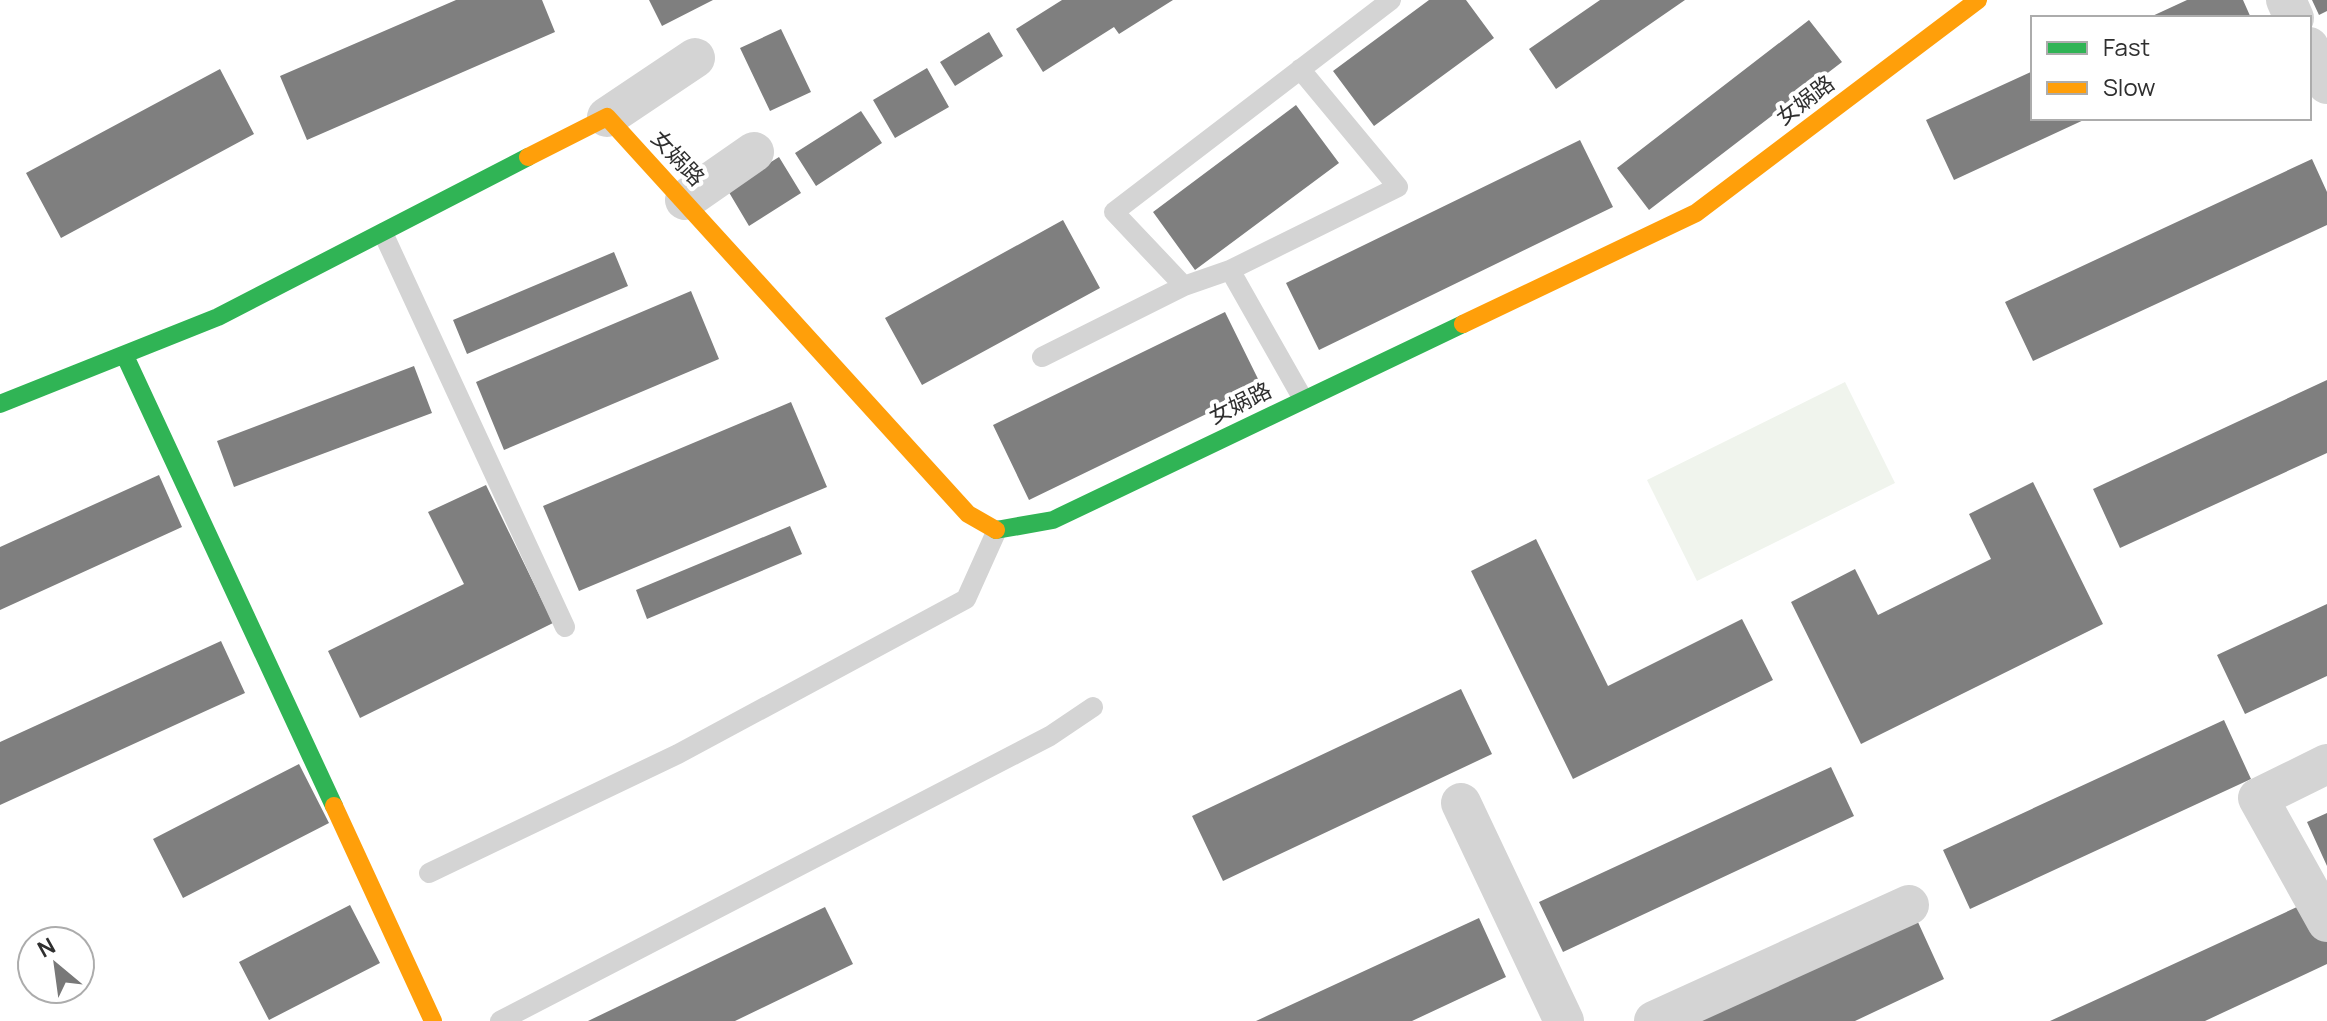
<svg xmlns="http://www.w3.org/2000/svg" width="2327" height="1021" viewBox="0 0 2327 1021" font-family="Manrope,'Noto Sans SC',sans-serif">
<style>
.green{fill:#f0f4ed}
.building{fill:#7f7f7f}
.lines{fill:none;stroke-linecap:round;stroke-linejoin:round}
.lane{stroke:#d4d4d4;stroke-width:20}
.street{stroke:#d4d4d4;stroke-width:40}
.fast{stroke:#30b455;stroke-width:18}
.slow{stroke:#ff9f0a;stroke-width:18}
.labels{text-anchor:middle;stroke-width:8;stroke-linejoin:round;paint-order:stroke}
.street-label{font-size:22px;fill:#2f2f2f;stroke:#fff}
</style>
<rect width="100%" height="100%" fill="#fff"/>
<path class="green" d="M1845,382L1895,483L1697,581L1647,480Z"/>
<path class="building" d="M456,0H542L555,32L307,140L280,76Z
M649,0H713L662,26Z
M1062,0H1173L1119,34L1114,27L1043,72L1016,29Z
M1429,0H1466L1494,38L1374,126L1333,71Z
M1600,0H1685L1556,89L1529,49Z
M2187,0H2243L2251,18H2148Z
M2312,0H2327V11L2319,15Z
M1809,20L1842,62L1649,210L1617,168Z
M781,29L811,92L770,111L740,48Z
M989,32L1003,56L955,86L940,62Z
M927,68L949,107L895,138L873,100Z
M220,69L254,134L61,238L26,173Z
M2033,71V118H2088L1954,180L1926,120Z
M1296,105L1339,163L1195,270L1153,212Z
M861,111L882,143L816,186L795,153Z
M1580,140L1613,207L1319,350L1286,283Z
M779,157L801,193L749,226L727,189Z
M2312,159L2327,192V225L2033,361L2005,302Z
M1063,220L1100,288L922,385L885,318Z
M614,252L628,286L467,354L453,320Z
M691,291L719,359L504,450L476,382Z
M1225,312L1262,387L1029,500L993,425Z
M414,366L432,413L234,487L217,441Z
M2327,380V453L2120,548L2093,489Z
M791,402L827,487L579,591L543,506Z
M159,475L182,527L0,610V547Z
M2033,482L2103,624L1861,744L1791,602L1855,569L1878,615L1991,559L1969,514Z
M486,485L553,623L360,718L328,651L464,584L428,512Z
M790,526L802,554L647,619L636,590Z
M1536,539L1608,686L1742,619L1773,680L1573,779L1471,571Z
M2327,604V676L2245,714L2217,655Z
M221,641L245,693L0,805V742Z
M1461,689L1492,754L1223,881L1192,816Z
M2224,720L2251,779L1970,909L1943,850Z
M299,764L329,823L183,898L153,839Z
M1831,767L1854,816L1563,952L1539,902Z
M2327,813V866L2307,822Z
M2310,901L2327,938V964L2205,1021H2050Z
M350,905L380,963L269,1020L239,962Z
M825,907L853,964L735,1021H588Z
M1479,918L1506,977L1412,1021H1256Z
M1917,920L1944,979L1855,1021H1699Z"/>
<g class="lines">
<path class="lane" d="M383,233L565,627
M1230,270L1398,187L1300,69
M1042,357L1184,286
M1303,399L1230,270L1184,286L1114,212L1391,0
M429,873L678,754L966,599L997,530
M500,1021L1050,736L1093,707"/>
<path class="street" d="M2286,0L2294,18
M2309,47L2327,84
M607,117L695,58
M685,200L754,152
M2327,764L2258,798L2327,922
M1461,803L1564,1021
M1654,1021L1909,905"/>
<path class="fast" d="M125,356L334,806
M0,404L218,317L528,157
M996,530L1053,520L1463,324"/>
<path class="slow" d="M528,157L607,117L968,514L996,530
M1463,324L1696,213L1978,0
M334,806L433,1021"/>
</g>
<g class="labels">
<g class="street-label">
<text transform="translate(1805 100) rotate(-37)" y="8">女娲路</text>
<text transform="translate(678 158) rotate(47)" y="8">女娲路</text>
<text transform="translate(1240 403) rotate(-26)" y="8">女娲路</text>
</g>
</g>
<rect x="2031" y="16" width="280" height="104" fill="#ffffff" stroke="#acacac" stroke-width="2"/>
<rect x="2047" y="42" width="40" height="12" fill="#30b455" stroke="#acacac" stroke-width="2"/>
<text x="2103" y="56" font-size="24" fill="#2f2f2f">Fast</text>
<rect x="2047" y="82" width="40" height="12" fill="#ff9f0a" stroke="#acacac" stroke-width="2"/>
<text x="2103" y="96" font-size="24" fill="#2f2f2f">Slow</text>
<g transform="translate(56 965) rotate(331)"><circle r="38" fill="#ffffff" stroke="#acacac" stroke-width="2"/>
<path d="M0-6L14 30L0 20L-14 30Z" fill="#787878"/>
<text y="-12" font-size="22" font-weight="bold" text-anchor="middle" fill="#2f2f2f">N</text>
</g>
</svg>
